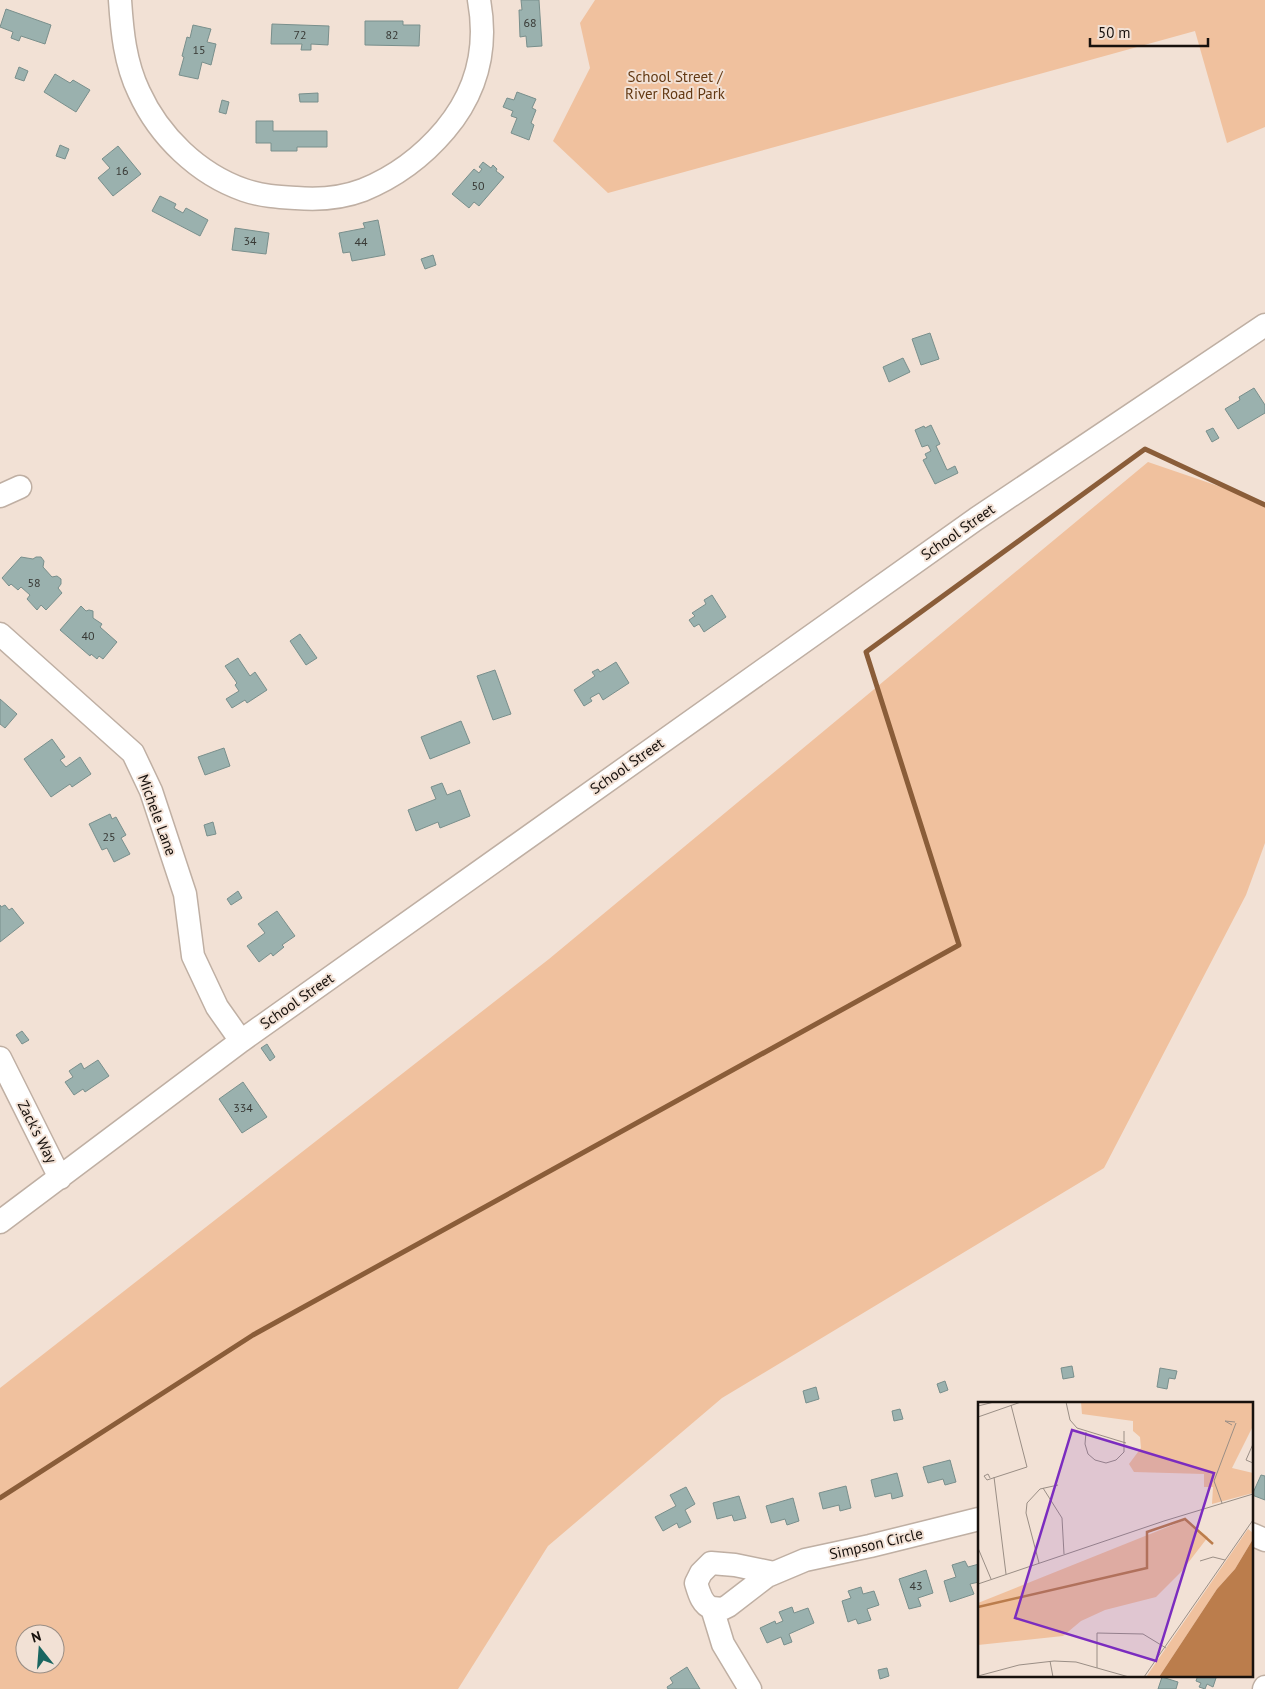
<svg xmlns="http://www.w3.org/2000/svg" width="1265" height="1689" viewBox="0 0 1265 1689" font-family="'PT Sans',sans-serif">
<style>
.green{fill:#f0c19e;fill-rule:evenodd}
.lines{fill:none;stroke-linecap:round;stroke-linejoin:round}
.stream{stroke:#8a5d39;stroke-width:5}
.building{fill:#9ab1ae;stroke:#798f8c}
.minor-casing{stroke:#bfafa3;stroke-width:25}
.minor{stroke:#fff;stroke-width:22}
.labels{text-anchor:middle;stroke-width:4;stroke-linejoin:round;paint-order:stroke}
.number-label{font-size:12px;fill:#383935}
.park-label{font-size:15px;fill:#633913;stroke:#f2e1d5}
.street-label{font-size:15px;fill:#17110d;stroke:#f2e1d5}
.inset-river{fill:none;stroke:#bb7d4c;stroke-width:2.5}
.inset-road{fill:none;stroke:#9a8e85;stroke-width:1}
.view{fill:#7b2cbf;fill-opacity:0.15;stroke:#7b2cbf;stroke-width:2.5}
.inset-edge{fill:none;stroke:#17110d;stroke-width:2.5}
</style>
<rect width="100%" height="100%" fill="#f2e1d5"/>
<path class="green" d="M595,0H1265V127L1227,143L1195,31L608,193L553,141L590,68L580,23Z
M1148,462L1265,502V843L1246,895L1104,1168L722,1398L548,1546L458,1689H0V1388L549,959ZM25,1634H55V1664H25Z"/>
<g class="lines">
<path class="stream" d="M0,1498L253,1335L959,945L866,652L1145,449L1265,505"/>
</g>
<path class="building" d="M521,0H539L542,46L527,47L526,36L520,37L519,10H522Z
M6,9L51,25L45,44L21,36L19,41L11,38L13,32L0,27Z
M365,21H403V25H420L419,46L365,45Z
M272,24L329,26L328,45L311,44V50H301L302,44H271Z
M193,25L211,29L207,42L216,44L211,65L202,62L198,79L179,75L184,57L182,56L187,37L190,38Z
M19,67L28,71L24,81L15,78Z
M55,74L70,83L73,80L90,90L76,112L44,92Z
M517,92L536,99L532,108L536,110L531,123L534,125L529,140L511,133L517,118L511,116L513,111L503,107L507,98L514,100Z
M318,93V102H300L299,94Z
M222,100L229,102L226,114L219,112Z
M256,121H273V131H327V147H297V151H271V143H256Z
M60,145L69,149L65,159L56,156Z
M118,146L141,174L113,196L98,178L110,168L102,159Z
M483,162L491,168L493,165L497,169L496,171L504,177L479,206L474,202L469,208L452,194L474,169L479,173L482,169L479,167Z
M160,196L176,204L174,208L183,213L186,208L208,220L200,236L152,211Z
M378,220L385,255L352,261L350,252L343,253L339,233L365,228L363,223Z
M235,228L269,233L266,254L232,250Z
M433,255L436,265L425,269L421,259Z
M930,333L939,359L921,365L912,339Z
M903,358L910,372L889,382L883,367Z
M1254,388L1265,405V413L1238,429L1225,409L1240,400L1239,397Z
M931,425L940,444L936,446L947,470L955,466L958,473L935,484L923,460L927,458L925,454L931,451L928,445L922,447L915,430L924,426L925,428Z
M1213,428L1219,438L1212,442L1206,431Z
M21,557L33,559L36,557H41L44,561L43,567L52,577L57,576L61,579V584L58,588L62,593L46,610L41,605L37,610L27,599L30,595L21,587L18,590L11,584L9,586L2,578Z
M712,595L726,617L704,632L699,624L694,627L689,620L695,616L692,613L706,604L704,600Z
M81,606L86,611L89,610L93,611V618L102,624L100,627L117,642L103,659L99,656L97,659L91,654L90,656L60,630Z
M300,634L317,658L306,665L290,641Z
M238,658L250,676L255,672L267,690L247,703L245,700L232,708L226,699L239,691L235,685L237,683L225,666Z
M616,662L629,683L603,700L599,693L590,698L592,701L584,706L574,690L595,676L592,672L598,669L600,672Z
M495,670L511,714L493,720L477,676Z
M0,699L17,714L5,728L0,724Z
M461,721L470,743L430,759L421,737Z
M52,739L65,757L60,760L66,767L80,757L91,774L72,787L70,784L51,797L24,759Z
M224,748L230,766L205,775L198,757Z
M442,783L447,795L460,790L470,816L440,828L438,822L416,831L408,810L436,799L431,787Z
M110,814L112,819L116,817L126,835L121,838L130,854L114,862L107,848L102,850L89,824Z
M213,822L216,834L207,836L204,825Z
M238,891L242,898L231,905L227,899Z
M0,905L1,907L5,905L9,910L12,908L24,923L0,942Z
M277,911L295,936L282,945L284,947L273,956L271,953L259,962L247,946L265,933L258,924Z
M22,1031L29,1040L22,1044L16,1035Z
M267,1044L275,1057L270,1061L261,1048Z
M98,1060L109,1076L85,1092L83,1089L74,1095L65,1082L73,1077L69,1071L81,1063L84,1069Z
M243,1082L267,1117L242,1133L219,1099Z
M1072,1366L1074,1377L1063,1379L1061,1368Z
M1160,1368L1177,1371L1175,1379L1169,1378L1167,1389L1157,1387Z
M945,1381L948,1390L940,1393L937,1384Z
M816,1387L819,1399L806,1403L803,1391Z
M900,1409L903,1419L894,1421L892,1411Z
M950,1460L956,1482L945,1485L943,1479L928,1483L923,1467Z
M897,1473L903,1496L892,1499L891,1493L875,1497L871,1480Z
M1261,1475L1265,1476V1500L1252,1495Z
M846,1486L851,1508L840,1511L839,1505L823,1509L819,1493Z
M686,1487L695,1504L685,1510L691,1522L679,1528L677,1523L663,1531L655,1517L676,1506L670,1495Z
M739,1496L746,1518L734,1521L732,1515L717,1519L713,1503Z
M793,1498L799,1521L787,1525L785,1519L771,1523L766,1506Z
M965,1561L968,1567L979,1564V1582L970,1584L974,1594L950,1602L944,1581L956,1577L952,1565Z
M926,1570L933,1593L918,1598L921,1606L909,1609L899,1579Z
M861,1587L863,1594L874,1591L879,1605L867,1609L871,1620L858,1624L856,1619L848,1622L842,1601L851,1598L848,1591Z
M792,1607L794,1613L808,1608L814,1623L789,1634L792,1642L784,1645L781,1637L767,1643L760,1628L775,1621L776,1624L783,1621L779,1612Z
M687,1667L700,1689H668L667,1687L673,1683L670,1678Z
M887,1668L889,1676L880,1679L878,1670Z
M1198,1675H1217L1213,1687L1207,1684L1205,1689L1199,1687L1201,1683L1196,1681Z
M1162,1677L1178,1682L1176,1689H1158Z"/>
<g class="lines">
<defs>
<path id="minor" d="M120,0C122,31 125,63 139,92C159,136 198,174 244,190C261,196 279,197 296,198C319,200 342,198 363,190C395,177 423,156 445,130C477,92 488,49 479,0
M0,496L20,487
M0,634L133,753L151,791L185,894L193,956L217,1007L241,1041
M0,1058L60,1178
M0,1222L241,1041L976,519L1265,325
M1251,1534L1265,1540
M712,1608C702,1605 699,1593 696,1583L701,1573L711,1563L735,1565L774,1573
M750,1689L723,1644L712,1608L722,1609L728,1606L767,1576L805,1560L870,1546L979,1519
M1264,1689L1265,1687"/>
</defs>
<use href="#minor" class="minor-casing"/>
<use href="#minor" class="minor"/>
</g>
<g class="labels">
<g class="number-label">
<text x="530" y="27">68</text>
<text x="300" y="39">72</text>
<text x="392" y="39">82</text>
<text x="199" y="54">15</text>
<text x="122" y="175">16</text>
<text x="478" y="190">50</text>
<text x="250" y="245">34</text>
<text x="361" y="246">44</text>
<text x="34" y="587">58</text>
<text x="88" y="640">40</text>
<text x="109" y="841">25</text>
<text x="243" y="1112">334</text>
<text x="916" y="1590">43</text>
</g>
<g class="park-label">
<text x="675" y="82">School Street /<tspan x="675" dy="17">River Road Park</tspan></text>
</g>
<g class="street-label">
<text transform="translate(958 532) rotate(-35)" y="5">School Street</text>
<text transform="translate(627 766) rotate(-35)" y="5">School Street</text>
<text transform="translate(157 815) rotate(70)" y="5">Michele Lane</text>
<text transform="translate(297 1001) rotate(-35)" y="5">School Street</text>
<text transform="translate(37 1132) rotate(63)" y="5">Zack's Way</text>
<text transform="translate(876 1544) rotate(-13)" y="5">Simpson Circle</text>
</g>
</g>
<g transform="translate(978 1402)">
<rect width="275" height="275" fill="#f2e1d5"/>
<path d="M103,0H275V24L254,66L275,71V91L234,102L235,85H226V72L156,70L151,62L163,46L162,35L155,29V19L104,12ZM207,118L230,135L203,170L178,195L127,208L103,219L85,234L0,243V201ZM270,127L275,131V137L257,167L239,187L181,275H168Z" fill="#f0c19e"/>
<path d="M275,137V275H181L239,187L257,167Z" fill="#bb7d4c"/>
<path class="inset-river" d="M0,205L169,166V130L207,117L235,142"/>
<path class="inset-road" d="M88,0L92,18L99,26L148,41M0,4L16,0M0,15L43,0M254,23L247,19L257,20M108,30L107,42L110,52L117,58L128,61L138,58L146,50V29M275,42L268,58L275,61M16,75L28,172M12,76L10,72L6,74L9,78L49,65L33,3M65,86L84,116L86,152M244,101L236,79L258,21M0,146L13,177M222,159L235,155L247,158M61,161L48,111L49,101L62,87L80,83M0,182L186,119L275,92M72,259L75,275M119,266V231L165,232L188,246M0,274L41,263L76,259L98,260L151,275M166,275L275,118"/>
<path class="view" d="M94,28L236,71L178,259L37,216Z"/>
<rect width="275" height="275" class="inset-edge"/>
</g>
<g transform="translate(40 1649) rotate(343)"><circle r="24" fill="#f2e1d5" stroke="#9a8e85"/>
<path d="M0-4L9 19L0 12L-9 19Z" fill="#1a6661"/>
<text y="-8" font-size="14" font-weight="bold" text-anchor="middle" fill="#17110d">N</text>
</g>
<path d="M1090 38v8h118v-8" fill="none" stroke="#17110d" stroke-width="2.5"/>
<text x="1098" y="38" font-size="15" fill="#17110d" stroke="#f2e1d5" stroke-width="4" paint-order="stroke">50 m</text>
</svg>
